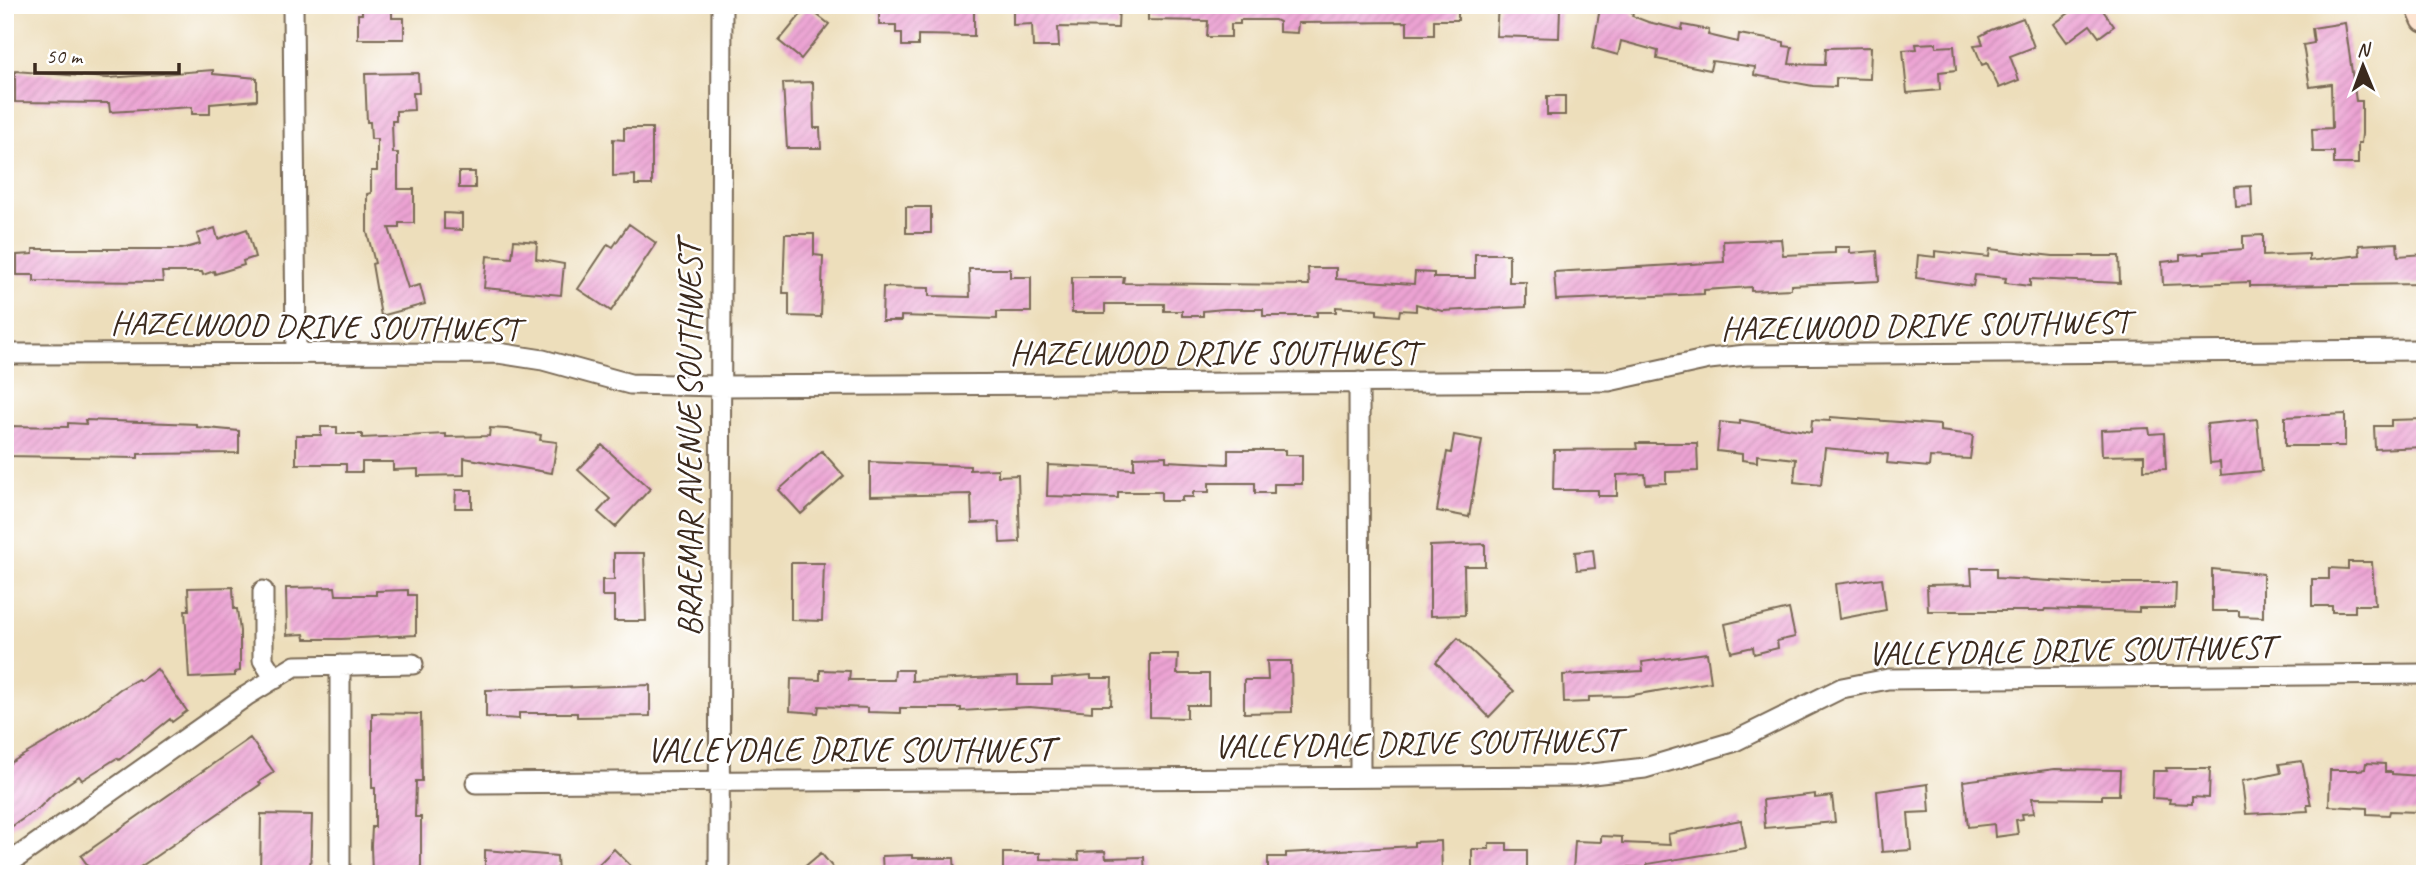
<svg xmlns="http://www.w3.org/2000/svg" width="2430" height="879" viewBox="0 0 2430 879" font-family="Caveat,sans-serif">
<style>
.building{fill:url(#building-hatch)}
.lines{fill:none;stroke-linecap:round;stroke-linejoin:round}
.street-casing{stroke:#796955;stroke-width:23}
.secondary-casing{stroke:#796955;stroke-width:30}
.street{stroke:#fff;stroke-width:19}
.secondary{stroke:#fde4d1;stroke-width:26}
.labels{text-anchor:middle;stroke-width:5;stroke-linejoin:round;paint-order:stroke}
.street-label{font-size:33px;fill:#3b2a1e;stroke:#fff}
</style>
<defs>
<pattern id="building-hatch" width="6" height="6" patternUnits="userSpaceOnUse" patternTransform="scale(1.75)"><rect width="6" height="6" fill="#eca3d3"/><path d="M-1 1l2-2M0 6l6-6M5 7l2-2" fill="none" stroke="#cb8cb5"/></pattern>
</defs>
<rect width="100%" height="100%" fill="#fff"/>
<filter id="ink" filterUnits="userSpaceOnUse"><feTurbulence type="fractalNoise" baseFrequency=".0143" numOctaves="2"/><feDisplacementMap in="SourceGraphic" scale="14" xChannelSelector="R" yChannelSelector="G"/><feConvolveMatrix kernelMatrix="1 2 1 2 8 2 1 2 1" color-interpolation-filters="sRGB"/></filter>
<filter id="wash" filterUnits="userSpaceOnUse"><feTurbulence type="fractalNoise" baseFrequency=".00686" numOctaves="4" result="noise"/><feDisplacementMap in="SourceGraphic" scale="28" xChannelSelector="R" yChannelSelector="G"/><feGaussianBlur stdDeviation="1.57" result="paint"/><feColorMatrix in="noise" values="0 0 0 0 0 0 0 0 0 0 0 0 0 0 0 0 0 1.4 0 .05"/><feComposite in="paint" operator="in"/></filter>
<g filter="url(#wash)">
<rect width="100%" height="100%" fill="#eddebb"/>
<g id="blocks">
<path class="building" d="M362,5H392V18H404V39H358V14H362Z
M879,5H974V36L918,35V46H902V33H896V25H879Z
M1013,5H1119L1118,28L1058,27L1059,47H1033L1032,24L1013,25Z
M1148,5H1458V20H1434V35H1407V22L1298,23L1297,33L1279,32V22L1275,20H1240V24H1231V37H1207L1208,21L1148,20Z
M1498,5L1560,8L1559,38L1496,36Z
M2064,5H2099L2114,26L2099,37L2090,25L2067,42L2054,24L2069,13Z
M807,7L829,24L801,59L779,41Z
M1614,7L1633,12L1632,16L1648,22L1682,30L1683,25L1709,30L1708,35L1738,42L1739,34L1784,42V46L1792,47L1789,64L1825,65L1826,48L1871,47L1870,79L1836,78V87L1813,86L1754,75L1755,67L1712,61L1710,70L1657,59L1658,51L1621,41L1618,55L1593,48L1600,8L1613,11Z
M2023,18L2034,47L2010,56L2019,80L1999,88L1987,63L1982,65L1974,45L1983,44L1980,36L1991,30Z
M2345,23L2356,101H2362V134L2361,143H2358V164H2334V152H2313L2312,129L2332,128L2331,84L2310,87L2303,45L2314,43L2312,28Z
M1936,43V47L1954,46L1956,70L1939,72L1940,90L1907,93L1903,50L1917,49L1916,44Z
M213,70V74L257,78V100L210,104V114H192V107L110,112L109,103L15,102V71L108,78Z
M418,73L419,93H413L414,110L396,111V121H392L393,153H398V189H414V223H399V228H389L408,288L420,285L425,304L381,316L372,264L375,263L367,232V194L371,193V171H377V139H371L370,122H367L365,74Z
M813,82L814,128H820L821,148H787L783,83Z
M1547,96H1565V115H1547Z
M624,128H652V185H635V175L613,176V139L624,140Z
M459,172H475V188H459Z
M2251,186L2252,206L2236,207L2235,187Z
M906,207H931V233H906Z
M444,213L462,214V230L444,229Z
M629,224L656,243L611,311L578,289L608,244L613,247Z
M215,228L218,239L247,229L255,257L243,261L244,265L215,274L214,271L203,275L202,272H162L163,282L34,281V275H17V255L33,254V249H182L200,244L197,234Z
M785,234H814V255L823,256L821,317L789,316V293H783Z
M2263,235V256L2309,254V261L2360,255L2359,245L2397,243L2398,256L2425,254V284L2250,286V282L2163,285L2162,262L2180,260V255L2204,254V252L2243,249V236Z
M1781,239L1783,255L1835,253V247H1850V253L1877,251L1879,281L1791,285V289L1751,291V287L1704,290V294L1556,300L1554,272L1724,262L1723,241Z
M514,240L537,242L536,259L564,264L561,295L484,288L487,256L512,258Z
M1990,249L2053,256H2119L2120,283L2030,279V286L2005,283L2006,278L1975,275L1973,286L1916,278L1918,255L1935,257V251L1989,257Z
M1475,254H1509V282H1526V307L1442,311L1416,304V311L1400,310L1399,316L1377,314V310L1336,307V312H1317V316H1263V309H1224L1203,311V316H1182V311H1164V304H1105V313H1072V277H1124L1123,283L1309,285L1308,268H1336V279L1414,284L1415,272L1434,273V278H1475Z
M969,269H1010V277H1031V312H997V319L901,316V321H882L883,287L929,288V296L970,297Z
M2345,414V446H2285V417Z
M1830,417L1940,425V431L1973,435L1970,459L1930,457L1929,467L1887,463L1888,454L1825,448L1821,485L1794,482L1796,459L1757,455V462L1742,460V454L1717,451L1720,422L1740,424V420L1811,432L1812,420L1830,421Z
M2257,419L2262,471L2221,475L2220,462L2210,463L2207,424Z
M2425,419V447L2375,449L2374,426H2391V420Z
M85,420L197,424V427L239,431V453L138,454V458L5,456V426L68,427V423L86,424Z
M321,427H337V434H362V438L446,434V437L489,436L490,428L507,429L541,435L540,440L557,442L552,473L464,458V475L418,476V469L393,470V462H362V472H346V464H296V435H321Z
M2149,428L2150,434L2164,433L2166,469L2144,470V455L2102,456L2101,430Z
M1454,435L1482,440L1469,517L1437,511L1447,452L1451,453Z
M1636,443H1697L1698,471L1666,472V483L1646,484L1645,474L1617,475V496H1598V490H1553L1554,450L1637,449Z
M602,445L650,489L615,527L598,512L610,499L578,470Z
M1228,450H1285V455H1302V484H1274V493H1255V483H1209V492H1193V497H1182V501H1161V492H1118V498L1047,496L1048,465L1134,469V457L1166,456V461L1228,464Z
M822,451L844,476L801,514L779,490Z
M870,462L970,466V470L998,469V476L1018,475L1020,542L1000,543L999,522L972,523L971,494L870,496Z
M456,490H472V508H455Z
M1485,544V566H1464L1465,615L1430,616V546Z
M1593,550L1595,568L1577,570L1575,552Z
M614,553H644L646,621H614V596H602V580H614Z
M2348,562H2372L2375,605H2355V612H2332V606H2312V579H2329V568L2348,569Z
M791,563H824L822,621L791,620Z
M1971,568H1996V578L2088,583H2176L2175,608H2139V612L2045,609L2044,611H1928L1927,585L1972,584Z
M2212,569L2263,574V617L2239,616V611H2212Z
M1882,578L1886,610L1839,619L1835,584Z
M233,587L234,609H237L240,631V671L235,672V676L189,678L185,610H189L188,588Z
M335,587L336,595H376V591L408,590V595H416V635L341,639H305L304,634L287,635L286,588Z
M1789,609L1795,637L1777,641L1778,648L1754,654L1753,647L1731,652L1725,624Z
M1458,638L1514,691L1489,717L1436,662Z
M1707,653L1711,682L1627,696L1589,697V702L1564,703L1563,675L1643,671L1642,662Z
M1150,654H1178L1177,674H1209V705H1187V718L1150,717Z
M1267,661H1291L1292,712L1244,713V680H1268Z
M157,669L187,711L172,722L170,719L119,760L117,758L82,780L79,776L54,793L39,808L5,831V766L68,729L120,689L138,679L140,681Z
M820,670L850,671L849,680H894L895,670H912V681L1018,676V685H1052V678L1091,675V678H1112L1111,705H1092V712L1029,707L961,711V708H900V713L868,712V708L819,706L818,713L790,711L791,679L820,680Z
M650,685V716L577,717V713H519V719L486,717V690Z
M372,713L421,714L422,781H416L415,817H421V874H372L371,846L372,827H375V788H372Z
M250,738L274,772L259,782L261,784L130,874H94L81,856Z
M2302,761L2311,805H2307L2308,811L2246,814L2242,781L2281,773L2279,764Z
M2366,763L2385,764V772H2392V774L2420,776L2418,812L2390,811L2389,815L2367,814V808L2329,806L2330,770H2358L2365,769Z
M2166,768H2210L2209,798L2192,797V804L2169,803L2170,799L2152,798L2153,771H2167Z
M2055,769L2120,770L2119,795H2102V799L2032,798L2034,813L2022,814L2023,819L2016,820L2018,834L1995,837L1994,824L1968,827L1963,781Z
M1928,784L1930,812L1908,813L1911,850L1882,852L1877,791Z
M1815,794V798L1832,796L1835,822L1765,828L1763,800Z
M261,814L312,815L310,874H260Z
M1741,820L1746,848L1647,864V868L1629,867V873L1573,871L1575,841L1601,842V836L1622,837V843L1670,845L1668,834Z
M1441,841L1442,874H1268V857H1286V853L1414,846V842Z
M1489,843H1507V850H1527V874H1472V849H1489Z
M614,849L639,874H589Z
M485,850L557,856L558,874H485Z
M1105,851L1106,858L1144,857L1145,874H1003V853H1040V859L1079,860L1078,852Z
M821,853L838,874H796Z
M912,855V858H954L955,874H883L882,856Z"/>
</g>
</g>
<g filter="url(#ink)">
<use href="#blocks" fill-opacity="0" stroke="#796955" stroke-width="2"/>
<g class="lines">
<defs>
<path id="street" d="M293,5L296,353
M5,354L498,353L543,360L630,384L719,386L1609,381L1709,359L1746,355L2425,350
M1359,382L1360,777
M263,591V660L275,679
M476,783L1575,776L1645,768L1733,742L1842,688L1888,679L2425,674
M5,866L246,696L295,666L413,664
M340,874V665
M719,874L722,5"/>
<path id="secondary" d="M2419,5L2425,19"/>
</defs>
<use href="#street" class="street-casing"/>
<use href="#secondary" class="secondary-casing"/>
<use href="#street" class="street"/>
<use href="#secondary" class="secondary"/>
</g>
</g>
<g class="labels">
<g class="street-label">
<text transform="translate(1925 324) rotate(-1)" y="12">HAZELWOOD DRIVE SOUTHWEST</text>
<text transform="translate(315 325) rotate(1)" y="12">HAZELWOOD DRIVE SOUTHWEST</text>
<text x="1214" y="364">HAZELWOOD DRIVE SOUTHWEST</text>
<text transform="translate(689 439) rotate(-90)" y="12">BRAEMAR AVENUE SOUTHWEST</text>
<text transform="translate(2071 649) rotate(-1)" y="12">VALLEYDALE DRIVE SOUTHWEST</text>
<text transform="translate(1417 742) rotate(-1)" y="12">VALLEYDALE DRIVE SOUTHWEST</text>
<text x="850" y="761">VALLEYDALE DRIVE SOUTHWEST</text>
</g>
</g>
<rect width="2430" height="879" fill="none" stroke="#fff" stroke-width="28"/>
<g transform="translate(2363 66) rotate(359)" stroke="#ffffff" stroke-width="5" paint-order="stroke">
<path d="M0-5L12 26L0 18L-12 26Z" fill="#3b2a1e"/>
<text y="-10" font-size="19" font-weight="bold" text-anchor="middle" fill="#3b2a1e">N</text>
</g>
<path d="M35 63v10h144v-10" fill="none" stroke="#3b2a1e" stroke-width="3.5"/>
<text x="46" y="63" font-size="21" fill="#3b2a1e" stroke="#ffffff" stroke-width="5" paint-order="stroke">50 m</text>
</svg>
